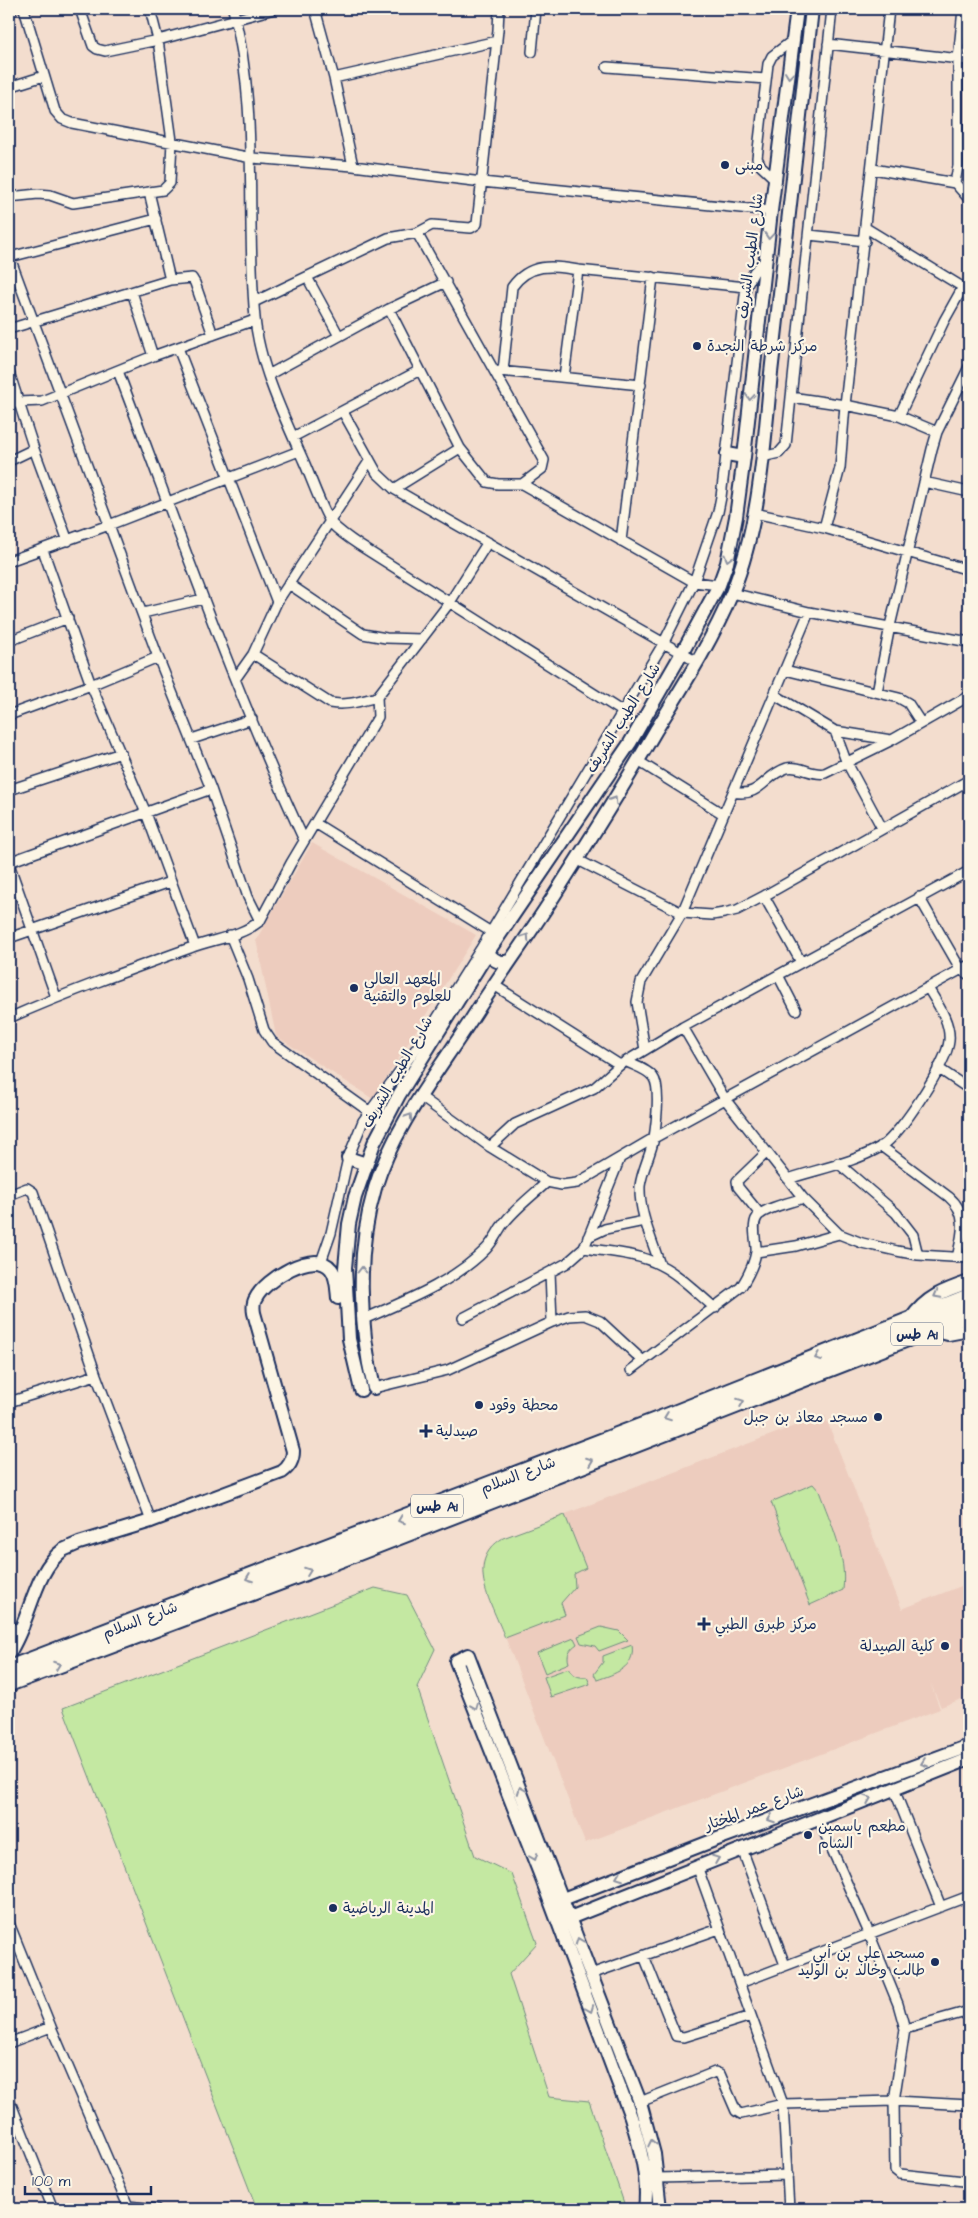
<svg xmlns="http://www.w3.org/2000/svg" width="978" height="2218" viewBox="0 0 978 2218" font-family="'Architects Daughter','Playpen Sans Arabic',sans-serif">
<style>
.built{fill:#edccbe}
.garden{fill:#c4e8a2;stroke:#708c80}
.lines{fill:none;stroke-linecap:round;stroke-linejoin:round}
.street-casing{stroke:#1b2f5e;stroke-width:12}
.secondary-casing{stroke:#1b2f5e;stroke-width:16}
.highway-casing{stroke:#1b2f5e;stroke-width:20}
.street{stroke:#fcf5e5;stroke-width:9}
.secondary{stroke:#fcf5e5;stroke-width:12}
.highway{stroke:#fcf5e5;stroke-width:16}
.oneway{stroke:#8c92a2}
.poi-dot{fill:#1b2f5e;stroke:#fcf5e5;stroke-width:2}
.labels{text-anchor:middle;stroke-width:4.5;stroke-linejoin:round;paint-order:stroke}
.shield{fill:#fcf5e5;stroke:#5e6a86;stroke-width:1}
.shield-label{font-size:14px;font-weight:bold;fill:#1b2f5e}
.poi-label{font-size:15px;fill:#1b2f5e;stroke:#fcf5e5;text-anchor:start}
.street-label{font-size:15px;fill:#1b2f5e;stroke:#fcf5e5}
</style>
<rect width="100%" height="100%" fill="#f3ddce"/>
<filter id="ink" filterUnits="userSpaceOnUse"><feTurbulence type="fractalNoise" baseFrequency=".02" numOctaves="2"/><feDisplacementMap in="SourceGraphic" scale="10" xChannelSelector="R" yChannelSelector="G"/><feConvolveMatrix kernelMatrix="1 2 1 2 8 2 1 2 1" color-interpolation-filters="sRGB"/></filter>
<g filter="url(#ink)">
<path class="built" d="M312,843L476,935L373,1099L276,1036L256,940Z
M825,1416L902,1609L969,1583V1696L941,1707L930,1682L940,1709L585,1843L483,1580L482,1564L488,1550L503,1538L810,1420Z"/>
<path class="garden" d="M813,1484L819,1491C831,1524 847,1555 843,1590L810,1605L771,1502Z
M565,1515L586,1568L574,1574L575,1587L561,1603L565,1615L505,1638C493,1605 463,1562 503,1538Z
M375,1588L407,1595L435,1649L417,1687L475,1856L512,1874L537,1943L509,1974L549,2097L589,2101L626,2209H257L63,1708Z
M601,1627L619,1631L628,1640L599,1651L595,1646L581,1643L578,1636Z
M574,1638L577,1644C570,1649 566,1654 569,1663L545,1673L537,1653Z
M632,1645C636,1668 614,1674 597,1680L594,1674L603,1662V1656Z
M569,1668C573,1676 579,1678 587,1677L590,1684L551,1697L544,1677Z"/>
<g class="lines">
<defs>
<path id="street" d="M24,9L55,111L62,119L72,123L252,158L353,166L482,182L771,211
M80,9L93,46L97,49L105,51L158,40L274,9
M233,9C260,114 245,213 255,318C259,365 285,419 304,462C310,475 324,515 332,524C340,532 350,539 359,545L623,712
M315,9L334,78L353,166
M9,10L13,9
M828,44L969,60
M532,52L536,9
M607,67L766,79
M334,78L497,41
M9,87L44,76
M873,169L955,183L969,199
M776,180L761,166L757,158L768,64L772,56L793,40
M955,183L958,166V60L963,9
M149,192L170,280
M9,197L38,194L50,195L73,203L163,190L170,183L172,141L158,40L150,9
M866,228L969,291
M417,233L432,225L471,228L477,224L498,30L499,9
M809,235L865,241
M9,255L158,657L211,789L248,897L260,921C240,937 213,939 190,948C129,970 68,992 9,1018
M10,257L156,219
M307,277L339,336
M132,292L153,356
M254,302L388,238L417,233L544,460L542,469L522,484
M389,309L460,448L487,482L498,484H522L694,582L719,585
M9,329L170,280L192,278L195,283L213,335
M178,348L277,602
M118,371C178,528 233,688 304,840
M499,371L641,385
M503,371L512,287C529,263 552,265 578,270
M9,372L34,449L68,541
M268,375L389,309L446,282
M564,377L578,270L746,287
M791,397L845,405L899,416L937,432
M9,404C20,401 31,402 42,401L153,356L255,320
M343,412L377,473L394,489L697,662
M899,416L944,321L963,287
M293,437L420,370
M762,457L779,453L786,445L832,9
M9,461L34,449
M924,482L969,492
M394,489L460,448
M754,513L824,528L969,570
M824,528L840,468L845,405L889,9
M621,541L653,277
M43,550L91,685L146,813L195,946
M9,561L109,525L299,451
M289,584L363,634L386,638L422,639
M732,593L809,612L969,642
M143,613L203,599
M9,641L68,618
M253,654L330,703C347,706 361,701 377,697
M785,670L899,698L908,703L921,723
M236,678L253,654L277,602L370,460
M877,692L890,626L932,449L937,432L969,367
M775,695L835,731L846,761L882,828
M9,715L91,685L158,657
M835,731L891,740
M192,739L252,719
M638,761L723,814
M9,790L121,753
M733,792C761,798 764,775 787,768C800,765 812,776 825,773L892,740L969,696
M315,823L491,932
M576,859L682,913L712,915L724,913L737,910L764,896L969,780
M9,862L211,789
M9,864L56,997
M764,896L801,962
M919,897L961,970L969,975
M260,921L291,863L378,717L377,697L450,602L488,542
M230,935L248,979L264,1030L272,1042L384,1122
M9,938L170,882
M778,975L796,1010
M494,985L620,1065
M683,1027L725,1099L803,1198L839,1234L862,1243L897,1251L918,1255L969,1258
M645,1050L637,1002L641,982L682,913L809,612
M627,1062C635,1066 647,1069 653,1077C661,1087 656,1125 654,1138C651,1154 642,1170 640,1186C639,1214 652,1239 660,1265
M938,1068L969,1089
M421,1097L490,1147L547,1182L562,1185L577,1183L654,1138L969,965
M881,1146L949,1197C969,1214 962,1235 957,1258
M490,1147L515,1124L594,1088L620,1065L683,1027L969,871
M838,1163L896,1213L913,1235L918,1255
M788,1179C818,1169 854,1163 882,1146C900,1135 947,1063 949,1041C951,1022 937,1003 928,988
M9,1195L27,1188L33,1192L96,1375L151,1521
M760,1214L738,1187L737,1181L767,1152
M588,1237L605,1229L644,1221
M584,1248C609,1252 637,1253 660,1265C680,1275 697,1293 715,1308
M756,1252L796,1246L839,1234
M321,1262L331,1233L348,1158L363,1121L429,1031L480,950L663,644L694,582L718,512L721,497L746,287L754,272L766,260
M463,1318L550,1272
M364,1319C405,1301 454,1282 486,1249C492,1243 496,1235 501,1227C513,1210 532,1196 547,1182
M552,1322L550,1272L567,1263L584,1248L620,1158
M631,1370L741,1287C748,1276 754,1265 756,1252C757,1241 750,1223 759,1215C770,1206 790,1203 803,1198
M374,1388L448,1370L552,1322L569,1316L585,1315L600,1321L642,1360
M9,1402L96,1375
M9,1630L24,1627
M894,1789L941,1907
M818,1818L869,1933L898,2004L905,2029L894,2101L895,2170L900,2174L964,2181L969,2185
M742,1849L785,1965
M697,1866L783,2104L789,2209
M9,1923L51,2027L128,2206L156,2209
M644,1956L676,2036L684,2037L751,2016
M591,1974L719,1929
M740,1983L969,1896
M905,2029L969,2011
M9,2043L51,2027
M9,2099L53,2209
M640,2102L715,2072L720,2074L736,2111L741,2114L783,2104L894,2101L969,2105
M657,2178L788,2175
M969,2209V2200"/>
<path id="secondary" d="M727,454L744,457
M488,952C493,961 500,964 509,961
M348,1158L366,1164
M911,1319C926,1297 945,1290 969,1282
M928,1329L948,1334L969,1330
M374,1388C359,1324 356,1252 375,1188C393,1128 437,1073 471,1020C500,974 533,930 562,883C594,833 626,782 656,730C683,686 712,641 732,593C760,524 764,446 771,373C784,251 799,130 812,9
M361,1390L349,1339L345,1268L349,1224L355,1197L374,1143L399,1095L488,952L630,743L682,653L719,585L727,563L736,517L744,457L771,211L797,9
M9,1653C31,1620 33,1572 63,1550L79,1543L151,1521L282,1472C289,1467 293,1461 293,1451L254,1313C253,1307 253,1302 256,1298C265,1280 314,1248 331,1269C337,1276 337,1289 338,1298
M555,1902L712,1841L969,1746
M562,1921L969,1759
M645,2209C649,2178 640,2147 631,2117L540,1874L456,1661L468,1655L640,2102L654,2154L660,2209"/>
<path id="highway" d="M9,1669L669,1416L969,1297
M9,1683L343,1558L969,1314"/>
</defs>
<use href="#street" class="street-casing"/>
<use href="#secondary" class="secondary-casing"/>
<use href="#highway" class="highway-casing"/>
<use href="#street" class="street"/>
<use href="#secondary" class="secondary"/>
<use href="#highway" class="highway"/>
</g>
<defs><path id="oneway-chevron" d="M-2-3.5L2.5 0L-2 3.5" fill="none" stroke-width="1.6" stroke-linecap="round" stroke-linejoin="round" transform="scale(1.25)"/></defs>
<g class="oneway">
<use href="#oneway-chevron" transform="translate(789 75) rotate(97)"/>
<use href="#oneway-chevron" transform="translate(769 236) rotate(95)"/>
<use href="#oneway-chevron" transform="translate(750 397) rotate(95)"/>
<use href="#oneway-chevron" transform="translate(728 558) rotate(105)"/>
<use href="#oneway-chevron" transform="translate(614 800) rotate(-58)"/>
<use href="#oneway-chevron" transform="translate(526 937) rotate(-56)"/>
<use href="#oneway-chevron" transform="translate(409 1117) rotate(-57)"/>
<use href="#oneway-chevron" transform="translate(362 1270) rotate(-90)"/>
<use href="#oneway-chevron" transform="translate(937 1295) rotate(152)"/>
<use href="#oneway-chevron" transform="translate(818 1357) rotate(158)"/>
<use href="#oneway-chevron" transform="translate(741 1402) rotate(-21)"/>
<use href="#oneway-chevron" transform="translate(667 1417) rotate(159)"/>
<use href="#oneway-chevron" transform="translate(590 1461) rotate(-21)"/>
<use href="#oneway-chevron" transform="translate(401 1520) rotate(159)"/>
<use href="#oneway-chevron" transform="translate(308 1571) rotate(-20)"/>
<use href="#oneway-chevron" transform="translate(249 1578) rotate(159)"/>
<use href="#oneway-chevron" transform="translate(57 1665) rotate(-20)"/>
<use href="#oneway-chevron" transform="translate(475 1706) rotate(68)"/>
<use href="#oneway-chevron" transform="translate(924 1763) rotate(160)"/>
<use href="#oneway-chevron" transform="translate(521 1790) rotate(-111)"/>
<use href="#oneway-chevron" transform="translate(868 1799) rotate(-22)"/>
<use href="#oneway-chevron" transform="translate(771 1819) rotate(160)"/>
<use href="#oneway-chevron" transform="translate(534 1857) rotate(69)"/>
<use href="#oneway-chevron" transform="translate(716 1859) rotate(-21)"/>
<use href="#oneway-chevron" transform="translate(619 1877) rotate(159)"/>
<use href="#oneway-chevron" transform="translate(579 1941) rotate(-111)"/>
<use href="#oneway-chevron" transform="translate(590 2009) rotate(69)"/>
<use href="#oneway-chevron" transform="translate(652 2143) rotate(-102)"/>
</g>
</g>
<g class="poi-dot">
<circle cx="725" cy="165" r="5"/>
<circle cx="697" cy="346" r="5"/>
<circle cx="354" cy="988" r="5"/>
<circle cx="479" cy="1405" r="5"/>
<circle cx="878" cy="1417" r="5"/>
<path d="M423.5 1423.5h5v5h5v5h-5v5h-5v-5h-5v-5h5z"/>
<path d="M701.5 1616.5h5v5h5v5h-5v5h-5v-5h-5v-5h5z"/>
<circle cx="945" cy="1646" r="5"/>
<circle cx="808" cy="1835" r="5"/>
<circle cx="333" cy="1908" r="5"/>
<circle cx="935" cy="1962" r="5"/>
</g>
<g class="labels">
<g class="shield">
<rect x="891" y="1322.5" width="52" height="23" rx="4"/>
<rect x="411" y="1494.5" width="52" height="23" rx="4"/>
</g>
<g class="shield-label">
<text x="917" y="1339">طس A1</text>
<text x="437" y="1511">طس A1</text>
</g>
<g class="poi-label">
<text x="735" y="170">مبنى</text>
<text x="707" y="351">مركز شرطة النجدة</text>
<text x="364" y="984">المعهد العالي<tspan x="364" dy="17">للعلوم والتقنية</tspan></text>
<text x="489" y="1410">محطة وقود</text>
<text x="868" y="1422" text-anchor="end">مسجد معاذ بن جبل</text>
<text x="436" y="1436">صيدلية</text>
<text x="715" y="1629">مركز طبرق الطبي</text>
<text x="935" y="1651" text-anchor="end">كلية الصيدلة</text>
<text x="818" y="1831">مطعم ياسمين<tspan x="818" dy="17">الشام</tspan></text>
<text x="343" y="1913">المدينة الرياضية</text>
<text x="925" y="1958" text-anchor="end">مسجد علي بن أبي<tspan x="925" dy="17">طالب وخالد بن الوليد</tspan></text>
</g>
<g class="street-label">
<text transform="translate(750 256) rotate(-83)" y="5">شارع الطيب الشريف</text>
<text transform="translate(623 718) rotate(-58)" y="5">شارع الطيب الشريف</text>
<text transform="translate(397 1072) rotate(-60)" y="5">شارع الطيب الشريف</text>
<text transform="translate(518 1475) rotate(-21)" y="5">شارع السلام</text>
<text transform="translate(140 1620) rotate(-21)" y="5">شارع السلام</text>
<text transform="translate(754 1808) rotate(-20)" y="5">شارع عمر المختار</text>
</g>
</g>
<rect width="978" height="2218" fill="none" stroke="#fcf5e5" stroke-width="30"/>
<rect x="15" y="15" width="948" height="2188" fill="none" stroke="#1b2f5e" stroke-width="2" filter="url(#ink)"/>
<path d="M25 2186v8h126v-8" fill="none" stroke="#1b2f5e" stroke-width="2.5"/>
<text x="32" y="2186" font-size="15" fill="#1b2f5e" stroke="#fcf5e5" stroke-width="4" paint-order="stroke">100 m</text>
</svg>
